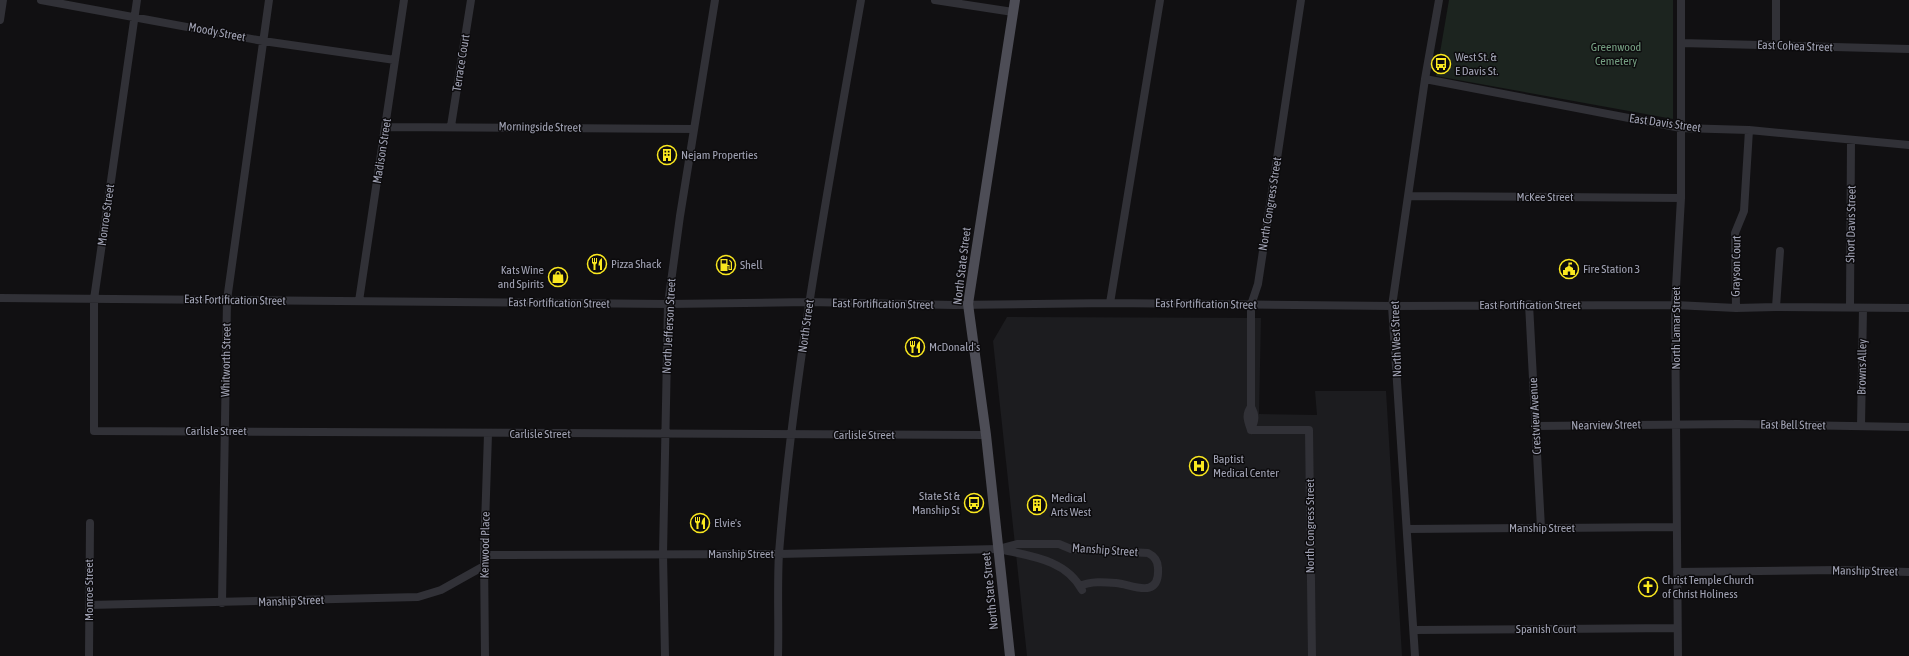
<svg xmlns="http://www.w3.org/2000/svg" width="1909" height="656" viewBox="0 0 1909 656" font-family="'Asap Condensed',sans-serif">
<style>
.built{fill:#1c1c1f}
.green{fill:#1c241f}
.lines{fill:none;stroke-linecap:round;stroke-linejoin:round}
.minor{stroke:#313137;stroke-width:8}
.major{stroke:#4d4d56;stroke-width:10}
.labels{text-anchor:middle;stroke-width:3;stroke-linejoin:round;paint-order:stroke}
.street-label{font-size:12px;fill:#a0a2b3;stroke:#0c0b0d}
.park-label{font-size:12px;fill:#76a083;stroke:#0c0b0d}
.poi-label{font-size:12px;fill:#a0a2b3;stroke:#0c0b0d;text-anchor:start}
</style>
<rect width="100%" height="100%" fill="#111012"/>
<path class="built" d="M1007,317L1261,318L1259,414L1317,415L1315,391H1386L1402,656H1027L993,341Z"/>
<path class="green" d="M1449,0H1673V119L1436,76Z"/>
<g class="lines">
<path class="minor" d="M41,0L263,41L395,60
M137,0L94,299V431L986,435
M935,0L1013,12
M0,20L3,0
M1681,43L1909,49
M1776,45V0
M1425,79L1681,128L1749,130L1909,145
M451,126L471,0
M386,127L694,129
M1409,196L1681,198
M0,298L668,304L809,302L954,305L1110,303L1392,306L1675,305L1736,308L1776,307L1909,308
M359,301L404,0
M1110,303L1160,0
M1529,304L1541,528
M1776,307L1780,251
M1850,307L1851,140
M1736,308L1735,233L1744,211L1749,130
M1251,407C1245,415 1248,421 1251,430
M1535,426L1738,424L1909,427
M1861,426L1863,308
M1251,430C1255,420 1256,416 1251,407V305L1258,284L1301,0
M1251,430H1309L1312,656
M1407,529L1676,527
M999,549C1029,556 1066,559 1082,590
M484,555L779,554L998,549L1017,544H1059L1071,549L1148,553C1154,556 1158,561 1158,568C1160,601 1131,584 1116,583C1104,582 1091,581 1080,586
M1677,572L1838,570L1909,572
M222,603L227,300L269,0
M89,605L418,597L441,590L484,566
M1414,630L1677,628
M89,656L90,523
M485,656L484,555L488,434
M665,656L663,554L668,304L680,216L715,0
M778,656C779,622 777,587 779,553C794,367 829,183 861,0
M1415,656L1392,306L1425,79L1439,0
M1678,656L1675,305L1681,198V0"/>
<path class="major" d="M1010,656L986,435L968,304L1015,0"/>
</g>
<defs>
<symbol id="bus-ring" viewBox="-11 -11 22 22"><circle r="9.5" fill="#0c0b0d" stroke="#fae81f" stroke-width="1.5"/><path d="M-5-6H5V4H4V6H2V4H-2V6H-4V4H-5ZM-3.5-4V0h7V-4ZM-3.5 1.2v1.5H-2V1.2ZM2 1.2v1.5H3.5V1.2Z" fill="#fae81f"/></symbol>
<symbol id="building-ring" viewBox="-11 -11 22 22"><circle r="9.5" fill="#0c0b0d" stroke="#fae81f" stroke-width="1.5"/><path d="M-4-6H4V6H1V3H-1V6H-4ZM-2.5-4.3h1.7v1.8h-1.7ZM.8-4.3h1.7v1.8H.8ZM-2.5-1h1.7V.8h-1.7ZM.8-1h1.7V.8H.8Z" fill="#fae81f"/></symbol>
<symbol id="restaurant-ring" viewBox="-11 -11 22 22"><circle r="9.5" fill="#0c0b0d" stroke="#fae81f" stroke-width="1.5"/><path d="M-5-6h1v4h1v-4h1v4h1v-4h1v5L-1.5 .5V6h-2V.5L-5-1ZM5-6V6H3V1.5H1.5Q1.5-4 5-6Z" fill="#fae81f"/></symbol>
<symbol id="fuel-ring" viewBox="-11 -11 22 22"><circle r="9.5" fill="#0c0b0d" stroke="#fae81f" stroke-width="1.5"/><path d="M-5.5-6h7V0h2V4h1.3V-2.5L3-4.5l.8-.8L6-3V5H2.5V1h-1V6h-7ZM-4.2-4.7v3.2H.2V-4.7Z" fill="#fae81f"/></symbol>
<symbol id="civic-ring" viewBox="-11 -11 22 22"><circle r="9.5" fill="#0c0b0d" stroke="#fae81f" stroke-width="1.5"/><path d="M-.6-6.5H3V-4.5H.6V-3L4-1V1h2V6H-6V1h2V-1L-.6-3ZM-1.2 2.5V6h2.4V2.5Z" fill="#fae81f"/></symbol>
<symbol id="shop-ring" viewBox="-11 -11 22 22"><circle r="9.5" fill="#0c0b0d" stroke="#fae81f" stroke-width="1.5"/><path d="M-5-2.5h2.3a2.7 3.5 0 0 1 5.4 0H5L5.5 6h-11ZM-1.5-2.5h3a1.5 2.3 0 0 0-3 0Z" fill="#fae81f"/></symbol>
<symbol id="hospital-ring" viewBox="-11 -11 22 22"><circle r="9.5" fill="#0c0b0d" stroke="#fae81f" stroke-width="1.5"/><path d="M-5-5h3v3.5h4V-5h3V5h-3V1.5h-4V5h-3Z" fill="#fae81f"/></symbol>
<symbol id="church-ring" viewBox="-11 -11 22 22"><circle r="9.5" fill="#0c0b0d" stroke="#fae81f" stroke-width="1.5"/><path d="M-1.2-6h2.4v3.5h3.3v2.4h-3.3V6h-2.4V-.1h-3.3v-2.4h3.3Z" fill="#fae81f"/></symbol>
</defs>
<g fill-rule="evenodd">
<use href="#bus-ring" x="1430" y="53" width="22" height="22"/>
<use href="#building-ring" x="656" y="144" width="22" height="22"/>
<use href="#restaurant-ring" x="586" y="253" width="22" height="22"/>
<use href="#fuel-ring" x="715" y="254" width="22" height="22"/>
<use href="#civic-ring" x="1558" y="258" width="22" height="22"/>
<use href="#shop-ring" x="547" y="266" width="22" height="22"/>
<use href="#restaurant-ring" x="904" y="336" width="22" height="22"/>
<use href="#hospital-ring" x="1188" y="455" width="22" height="22"/>
<use href="#bus-ring" x="963" y="492" width="22" height="22"/>
<use href="#building-ring" x="1026" y="494" width="22" height="22"/>
<use href="#restaurant-ring" x="689" y="512" width="22" height="22"/>
<use href="#church-ring" x="1637" y="576" width="22" height="22"/>
</g>
<g class="labels">
<g class="street-label">
<text transform="translate(217 32) rotate(11)" y="4">Moody Street</text>
<text transform="translate(1795 46) rotate(2)" y="4">East Cohea Street</text>
<text transform="translate(461 63) rotate(-81)" y="4">Terrace Court</text>
<text transform="translate(1665 123) rotate(8)" y="4">East Davis Street</text>
<text transform="translate(540 127) rotate(1)" y="4">Morningside Street</text>
<text transform="translate(382 151) rotate(-81)" y="4">Madison Street</text>
<text x="1545" y="201">McKee Street</text>
<text transform="translate(1270 204) rotate(-81)" y="4">North Congress Street</text>
<text transform="translate(106 215) rotate(-82)" y="4">Monroe Street</text>
<text transform="translate(1851 224) rotate(-89)" y="4">Short Davis Street</text>
<text transform="translate(962 266) rotate(-83)" y="4">North State Street</text>
<text transform="translate(1736 266) rotate(-89)" y="4">Grayson Court</text>
<text transform="translate(235 300) rotate(1)" y="4">East Fortification Street</text>
<text transform="translate(559 303) rotate(1)" y="4">East Fortification Street</text>
<text transform="translate(883 304) rotate(1)" y="4">East Fortification Street</text>
<text transform="translate(1206 304) rotate(1)" y="4">East Fortification Street</text>
<text x="1530" y="309">East Fortification Street</text>
<text transform="translate(669 326) rotate(-87)" y="4">North Jefferson Street</text>
<text transform="translate(806 326) rotate(-82)" y="4">North Street</text>
<text transform="translate(1676 328) rotate(-90)" y="4">North Lamar Street</text>
<text transform="translate(1396 339) rotate(-92)" y="4">North West Street</text>
<text transform="translate(226 360) rotate(-89)" y="4">Whitworth Street</text>
<text transform="translate(1862 367) rotate(-89)" y="4">Browns Alley</text>
<text transform="translate(1535 416) rotate(-93)" y="4">Crestview Avenue</text>
<text transform="translate(1606 425) rotate(-1)" y="4">Nearview Street</text>
<text transform="translate(1793 425) rotate(1)" y="4">East Bell Street</text>
<text x="216" y="435">Carlisle Street</text>
<text x="540" y="438">Carlisle Street</text>
<text x="864" y="439">Carlisle Street</text>
<text transform="translate(1310 526) rotate(-90)" y="4">North Congress Street</text>
<text x="1542" y="532">Manship Street</text>
<text transform="translate(485 545) rotate(-89)" y="4">Kenwood Place</text>
<text transform="translate(1105 550) rotate(4)" y="4">Manship Street</text>
<text x="741" y="558">Manship Street</text>
<text transform="translate(1865 571) rotate(1)" y="4">Manship Street</text>
<text transform="translate(89 590) rotate(-90)" y="4">Monroe Street</text>
<text transform="translate(990 591) rotate(-96)" y="4">North State Street</text>
<text transform="translate(291 601) rotate(-2)" y="4">Manship Street</text>
<text x="1546" y="633">Spanish Court</text>
</g>
<g class="park-label">
<text x="1616" y="51">Greenwood<tspan x="1616" dy="14">Cemetery</tspan></text>
</g>
<g class="poi-label">
<text x="1455" y="61">West St. &amp;<tspan x="1455" dy="14">E Davis St.</tspan></text>
<text x="681" y="159">Nejam Properties</text>
<text x="611" y="268">Pizza Shack</text>
<text x="740" y="269">Shell</text>
<text x="1583" y="273">Fire Station 3</text>
<text x="544" y="274" text-anchor="end">Kats Wine<tspan x="544" dy="14">and Spirits</tspan></text>
<text x="929" y="351">McDonald's</text>
<text x="1213" y="463">Baptist<tspan x="1213" dy="14">Medical Center</tspan></text>
<text x="960" y="500" text-anchor="end">State St &amp;<tspan x="960" dy="14">Manship St</tspan></text>
<text x="1051" y="502">Medical<tspan x="1051" dy="14">Arts West</tspan></text>
<text x="714" y="527">Elvie's</text>
<text x="1662" y="584">Christ Temple Church<tspan x="1662" dy="14">of Christ Holiness</tspan></text>
</g>
</g>
</svg>
